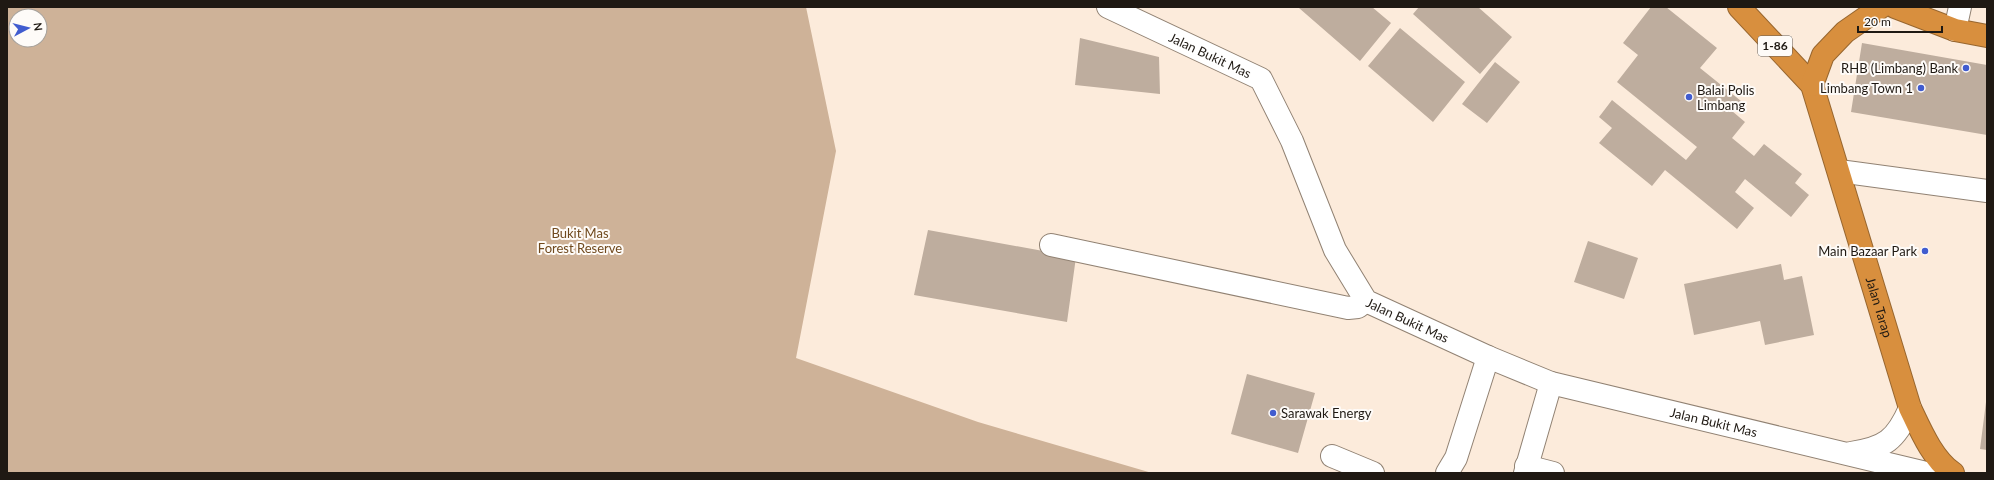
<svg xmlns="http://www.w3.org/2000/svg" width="1994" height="480" viewBox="0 0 1994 480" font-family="Lato,sans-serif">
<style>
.forest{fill:#ceb298;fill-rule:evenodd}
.building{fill:#bead9e}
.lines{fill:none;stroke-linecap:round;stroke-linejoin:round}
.minor-casing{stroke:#918273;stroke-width:24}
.highway-casing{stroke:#97662f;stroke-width:24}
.minor{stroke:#fff;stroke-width:22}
.highway{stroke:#d88f3e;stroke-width:22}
.poi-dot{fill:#415ccf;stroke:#fefbf8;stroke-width:1.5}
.labels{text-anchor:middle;stroke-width:4;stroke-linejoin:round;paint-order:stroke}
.shield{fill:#fefbf8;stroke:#625d58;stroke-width:1}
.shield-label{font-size:12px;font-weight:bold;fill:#1f1913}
.street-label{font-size:13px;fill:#1f1913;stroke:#fefbf8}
.poi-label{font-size:13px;fill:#1f1913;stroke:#fefbf8;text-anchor:end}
.park-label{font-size:13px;fill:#70491d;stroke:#fefbf8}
</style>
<rect width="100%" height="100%" fill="#fcebdb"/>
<path class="forest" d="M7,7H806L836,151L796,358L978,422L1152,473H7ZM16,16H40V40H16Z"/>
<path class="building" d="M1300,7H1372L1391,23L1360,61L1299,8Z
M1419,7H1478L1512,37L1480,74L1413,14Z
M1651,7H1666L1717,48L1700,68L1741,101L1732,111L1745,122L1732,138L1754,156L1764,144L1802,174L1795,183L1809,195L1791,217L1745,179L1735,192L1754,208L1737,229L1665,170L1652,186L1599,143L1612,128L1599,117L1612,100L1686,160L1697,147L1617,82L1638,55L1623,43Z
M1400,28L1465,82L1433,122L1368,66Z
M1080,38L1159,57L1160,94L1075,85Z
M1862,43L1987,65V135L1851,112Z
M1495,62L1520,82L1487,123L1462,104Z
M928,230L1076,257L1067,322L914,295Z
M1588,241L1638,258L1624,299L1574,282Z
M1781,264L1784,280L1802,276L1814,335L1765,345L1760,321L1694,335L1684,284Z
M1247,374L1315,393L1298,453L1231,434Z
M1986,402H1987V450L1980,449Z"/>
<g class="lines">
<defs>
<g id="minor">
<path id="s1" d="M1108,7L1261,79L1292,141L1335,250L1366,301L1488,357L1551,383L1926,473"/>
<path d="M1955,30L1960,7"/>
<path d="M1839,171L1987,191"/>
<path d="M1051,245L1348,308L1358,307L1366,301"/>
<path d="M1851,453C1885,448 1896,440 1910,408"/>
<path d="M1332,456L1373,473"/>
<path d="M1526,466L1553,473"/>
<path d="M1447,473L1456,458L1488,357"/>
<path d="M1525,473L1551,383"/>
</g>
<g id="highway">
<path id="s2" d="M1739,7L1812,85L1910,408C1920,429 1933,460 1953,473"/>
<path d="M1895,7L1955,30L1987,36"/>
<path d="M1812,85L1823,55L1845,32L1881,7"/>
</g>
</defs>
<use href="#minor" class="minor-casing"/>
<use href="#highway" class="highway-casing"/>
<use href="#minor" class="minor"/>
<use href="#highway" class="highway"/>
</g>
<g class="poi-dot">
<circle cx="1966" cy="68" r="4"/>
<circle cx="1921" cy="88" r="4"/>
<circle cx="1689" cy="97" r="4"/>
<circle cx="1925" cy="251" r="4"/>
<circle cx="1273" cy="413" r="4"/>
</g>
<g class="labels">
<rect class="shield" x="1758" y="36" width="34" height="20" rx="3"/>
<g class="shield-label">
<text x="1775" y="50">1-86</text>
</g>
<g class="street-label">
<text dy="5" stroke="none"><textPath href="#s1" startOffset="113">Jalan Bukit Mas</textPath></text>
<text dy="5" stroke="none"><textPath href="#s2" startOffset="339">Jalan Tarap</textPath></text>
<text dy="5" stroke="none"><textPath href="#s1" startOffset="461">Jalan Bukit Mas</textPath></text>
<text dy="5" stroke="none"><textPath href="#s1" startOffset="785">Jalan Bukit Mas</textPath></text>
</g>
<g class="poi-label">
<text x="1958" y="73">RHB (Limbang) Bank</text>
<text x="1913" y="93">Limbang Town 1</text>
<text x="1697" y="95" text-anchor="start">Balai Polis<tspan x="1697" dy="15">Limbang</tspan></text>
<text x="1917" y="256">Main Bazaar Park</text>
<text x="1281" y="418" text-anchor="start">Sarawak Energy</text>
</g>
<g class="park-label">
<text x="580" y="238">Bukit Mas<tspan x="580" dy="15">Forest Reserve</tspan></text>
</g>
</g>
<rect width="1994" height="480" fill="none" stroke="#1f1913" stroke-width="16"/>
<g transform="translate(28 28) rotate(83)"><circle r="19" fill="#fefbf8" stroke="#a5a19c"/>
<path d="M0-3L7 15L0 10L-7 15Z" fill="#415ccf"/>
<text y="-6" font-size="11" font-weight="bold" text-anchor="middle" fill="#1f1913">N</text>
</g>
<path d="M1858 26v6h84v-6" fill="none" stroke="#1f1913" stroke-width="2"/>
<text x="1864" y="26" font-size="12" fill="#1f1913" stroke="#fefbf8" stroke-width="3" paint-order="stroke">20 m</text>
</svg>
